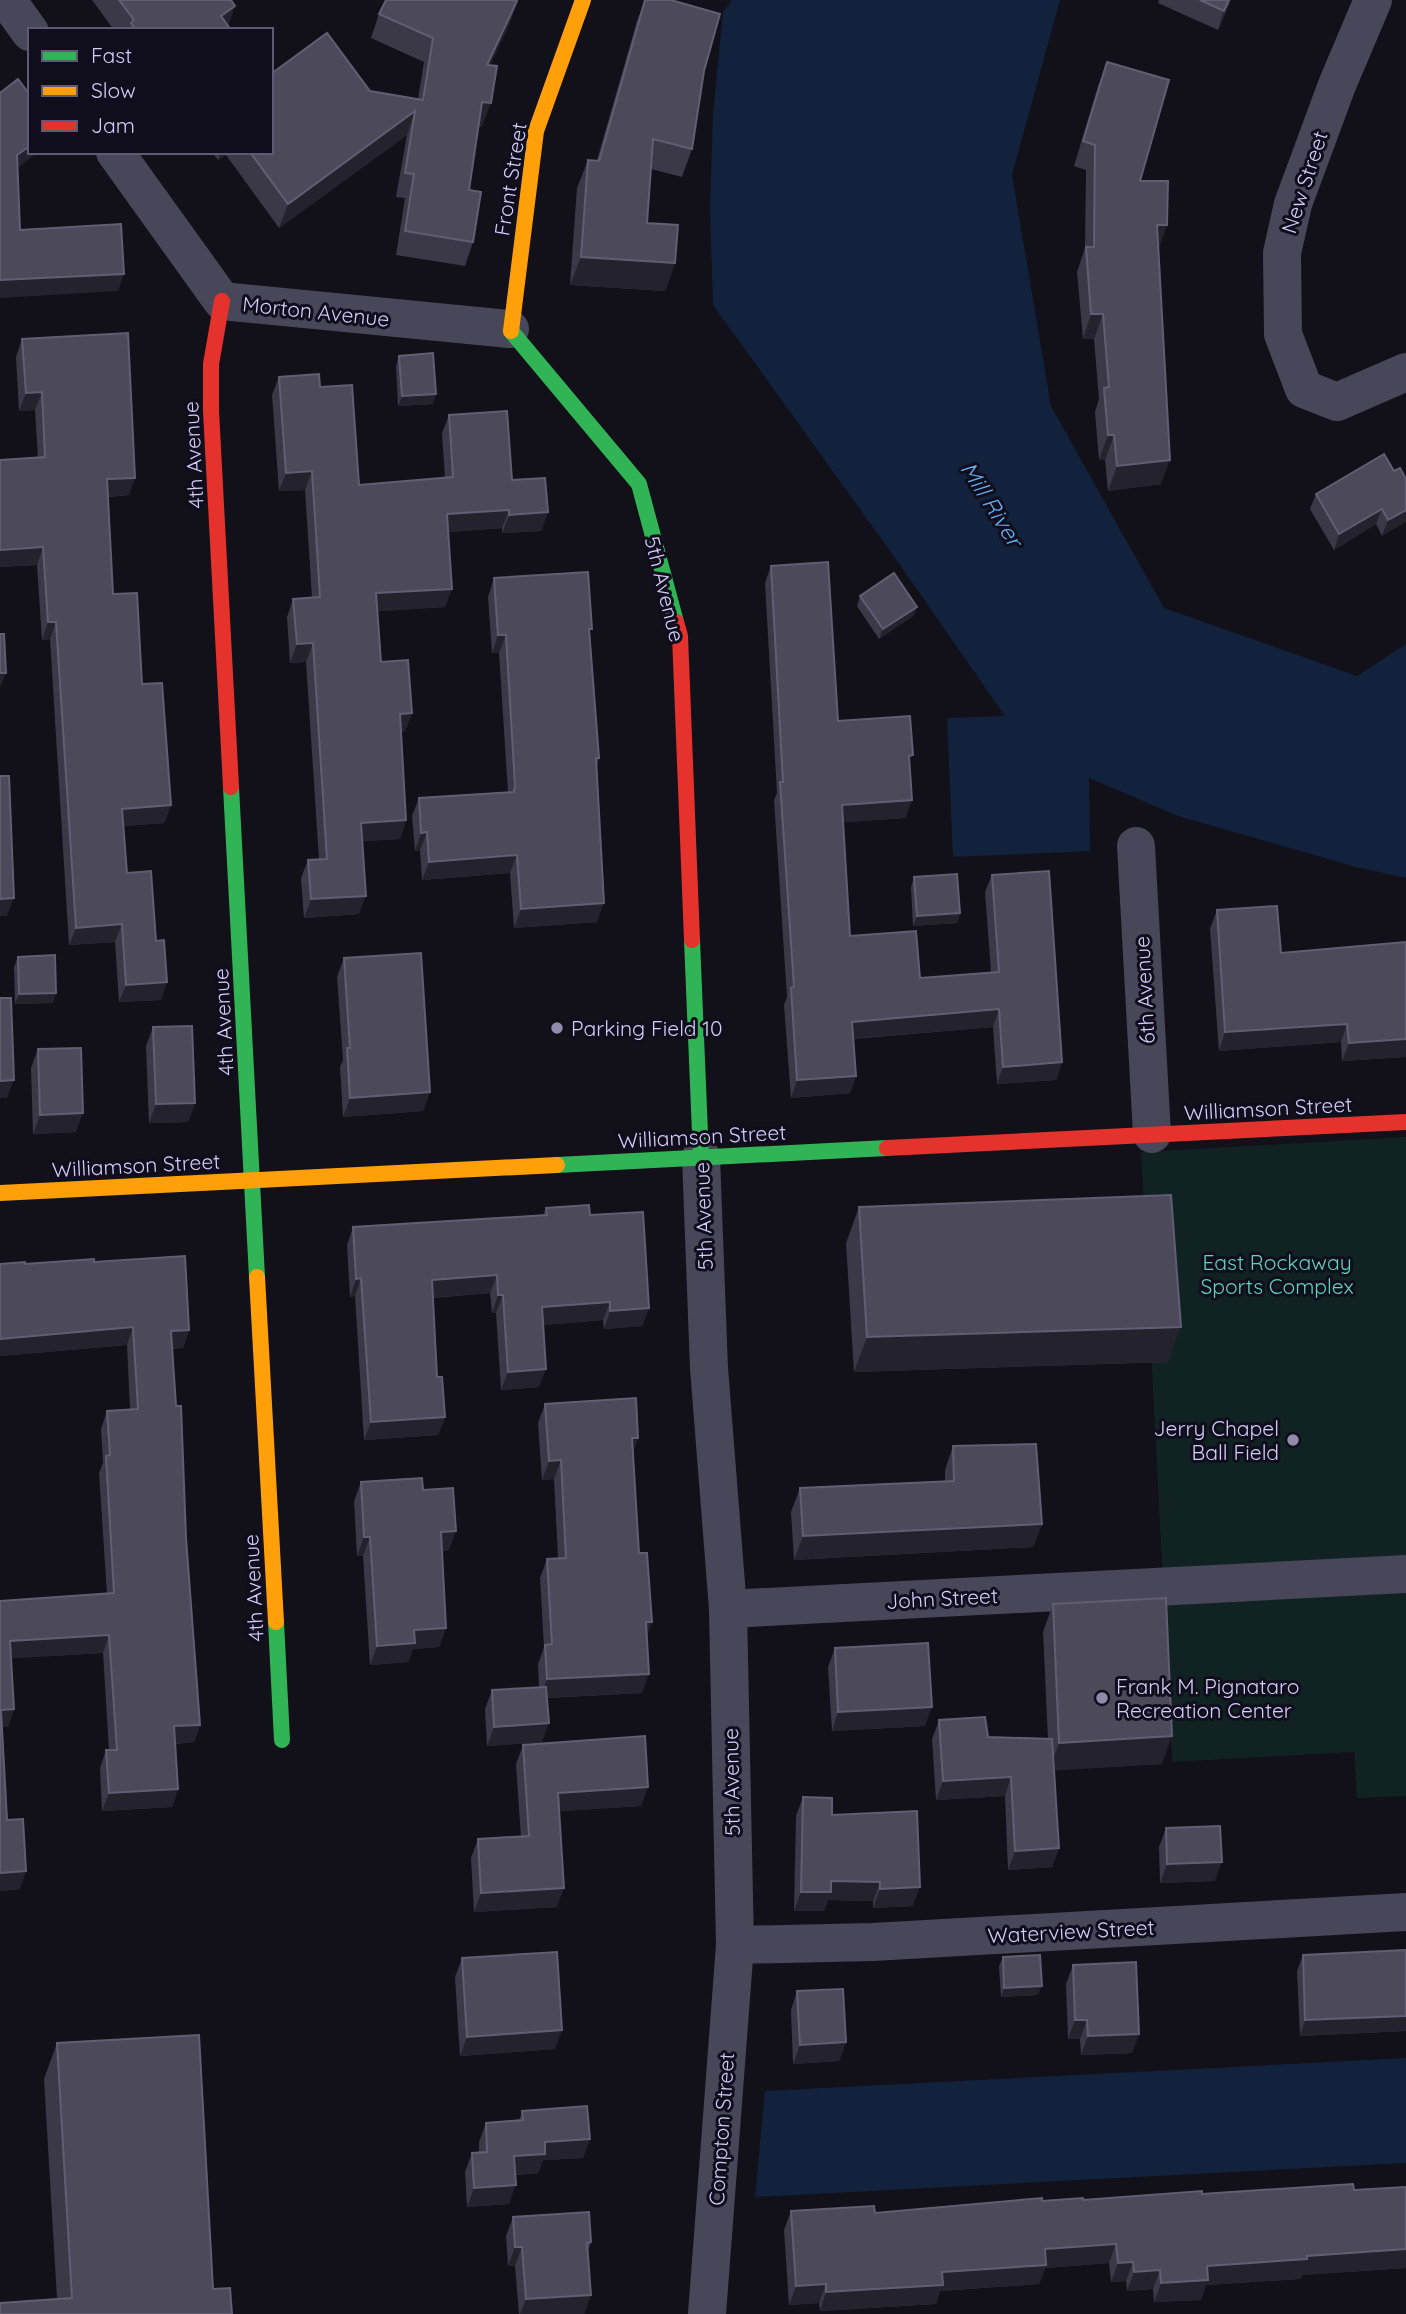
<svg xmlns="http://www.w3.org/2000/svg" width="1406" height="2314" font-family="Quicksand,sans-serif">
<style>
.green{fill:#112223}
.water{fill:#12223c}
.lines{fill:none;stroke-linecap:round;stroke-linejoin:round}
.street{stroke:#484659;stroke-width:38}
.fast{stroke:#30b455;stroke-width:16}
.slow{stroke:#ff9f0a;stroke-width:16}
.jam{stroke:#e5322d;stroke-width:16}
.wall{fill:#3b3948}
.shaded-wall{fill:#24222d}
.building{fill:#4c495b;stroke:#615e74;stroke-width:2}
.poi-dot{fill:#908bab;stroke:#100d1c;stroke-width:2.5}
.labels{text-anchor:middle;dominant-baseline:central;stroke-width:6;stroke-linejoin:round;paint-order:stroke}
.street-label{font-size:21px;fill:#d4cdfa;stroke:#100d1c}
.poi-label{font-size:21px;fill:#d4cdfa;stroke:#100d1c;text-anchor:start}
.park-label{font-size:21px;fill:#61d2b9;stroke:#100d1c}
.water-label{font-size:23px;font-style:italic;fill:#65acf0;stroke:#100d1c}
</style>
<rect width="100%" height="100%" fill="#121018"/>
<!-- green -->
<polygon class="green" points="1406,1137 1406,1796 1357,1798 1354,1752 1172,1762 1141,1152"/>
<!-- water -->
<g class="water">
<polygon points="732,0 1060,0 1012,175 1051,406 1164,608 1357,676 1406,644 1406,878 1356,867 1178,816 1089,778 1090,851 953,857 947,718 1005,716 893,555 713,305 710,210 713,113 723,12"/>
<polygon points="1406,2058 1406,2163 755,2197 765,2091"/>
</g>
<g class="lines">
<!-- street -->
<g class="street">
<polyline points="7,0 30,32"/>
<polyline points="1373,0 1337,85 1293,204 1282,253 1283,334 1304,389 1337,402 1406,372"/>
<polyline points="115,152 222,301 510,329"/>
<polyline points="1136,846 1152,1134"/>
<polyline points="701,1157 709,1368 728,1609 735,1945 707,2314"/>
<polyline points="728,1609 1406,1574"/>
<polyline points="735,1945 873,1942 1406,1912"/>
</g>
<!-- fast -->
<g class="fast">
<polyline points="511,331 639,484 676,622"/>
<polyline points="231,787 257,1277"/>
<polyline points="692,940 701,1157"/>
<polyline points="557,1165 887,1148"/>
<polyline points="276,1622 282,1740"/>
</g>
<!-- slow -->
<g class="slow">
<polyline points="511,331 536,131 583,0"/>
<polyline points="0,1193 557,1165"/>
<polyline points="257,1277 276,1622"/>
</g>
<!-- jam -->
<g class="jam">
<polyline points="222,301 211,364 211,411 231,787"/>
<polyline points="676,622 680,636 692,940"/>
<polyline points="887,1148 1406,1122"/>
</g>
</g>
<!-- wall -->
<g class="wall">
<polygon points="92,0 231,0 228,26 231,30 114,30"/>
<polygon points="645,0 692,149 682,177 651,169 647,223 675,263 665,291 570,285 577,188 588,160 597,160 637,21"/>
<polygon points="1159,0 1231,0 1218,30 1158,3"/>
<polygon points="517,1 509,25 490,65 482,127 478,126 469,190 473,242 465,266 396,255 405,198 396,197 407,135 279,228 226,155 218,160 212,152 271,152 370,91 418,99 424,62 371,38 379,14"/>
<polygon points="1107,62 1140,181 1167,225 1158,249 1161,484 1108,491 1105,460 1099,460 1095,412 1099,399 1094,339 1083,339 1077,272 1085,248 1086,170 1074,166 1098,86"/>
<polygon points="22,339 129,495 108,497 113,594 142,684 171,805 164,823 123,826 127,873 161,1000 119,1002 115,942 69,945 50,639 42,640 37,565 0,567 0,460 38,458 35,410 19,411 16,357"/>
<polygon points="399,356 433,404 398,406 396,366"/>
<polygon points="279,377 320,387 359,485 445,478 442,433 449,415 512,480 548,512 541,531 502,533 502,528 448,532 445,607 377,611 381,662 412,713 405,731 401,732 406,820 400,839 362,841 359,914 304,918 301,878 308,860 319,859 306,662 290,663 287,617 293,599 312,597 305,490 279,491 272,395"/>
<polygon points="1394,471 1406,479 1382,536 1376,524 1334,550 1310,509 1316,494"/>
<polygon points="771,566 838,721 909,765 912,800 905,818 843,822 850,936 920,978 991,972 985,892 992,875 1062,1062 1056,1080 997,1084 993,1027 853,1039 856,1076 850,1093 791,1098 784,1005 787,997 774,800 777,793 765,583"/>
<polygon points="494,578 590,635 599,758 597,765 597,922 514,928 510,873 422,880 420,850 415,851 412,816 419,798 508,792 499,653 492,653 488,597"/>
<polygon points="860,596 917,607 913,616 879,639 857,606"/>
<polygon points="914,877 960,913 957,923 913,926 911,887"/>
<polygon points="1217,910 1281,953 1406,942 1406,1057 1342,1061 1341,1042 1219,1051 1210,929"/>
<polygon points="18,957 53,1003 15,1004 14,967"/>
<polygon points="344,958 430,1092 423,1111 343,1117 340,1067 343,1060 337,977"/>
<polygon points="153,1027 195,1103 188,1122 149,1123 146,1046"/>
<polygon points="38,1049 76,1132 33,1134 31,1068"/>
<polygon points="859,1207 1168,1362 854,1372 846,1243"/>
<polygon points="546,1208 590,1215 649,1308 642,1326 604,1329 603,1320 543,1325 539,1387 501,1390 496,1313 492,1313 490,1293 433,1298 437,1377 445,1417 438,1435 364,1440 355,1296 350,1297 347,1245 353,1227 543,1215"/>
<polygon points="94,1262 189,1330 183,1348 172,1349 200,1725 194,1742 175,1744 178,1789 172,1807 102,1811 100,1768 106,1750 109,1750 103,1653 11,1658 14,1709 8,1727 2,1727 7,1820 20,1889 0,1891 0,1601 107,1594 99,1473 103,1463 101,1429 107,1411 130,1409 127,1345 0,1356 0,1264"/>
<polygon points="545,1404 633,1454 639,1553 647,1635 642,1693 547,1698 542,1742 487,1746 485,1709 492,1690 539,1687 538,1664 544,1647 540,1578 547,1559 558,1558 554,1479 542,1480 538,1423"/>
<polygon points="953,1446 1042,1524 1033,1547 794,1560 791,1512 800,1488 945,1481 945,1470"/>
<polygon points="361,1482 423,1490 449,1550 442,1551 446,1628 439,1647 413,1649 408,1662 370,1665 363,1556 357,1556 354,1501"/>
<polygon points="1053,1604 1162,1764 1054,1770 1059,1848 1052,1867 1008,1870 1005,1796 936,1800 932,1739 939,1720 988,1737 1048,1739 1043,1632"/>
<polygon points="835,1648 925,1726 832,1731 828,1667"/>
<polygon points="523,1745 641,1806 559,1811 557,1907 474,1912 471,1858 478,1839 521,1837 516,1764"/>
<polygon points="803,1797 832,1815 913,1906 873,1908 873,1901 828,1900 824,1911 794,1911 796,1816"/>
<polygon points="1166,1828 1215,1881 1160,1883 1159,1847"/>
<polygon points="1406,1950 1406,2035 1406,2031 1300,2036 1297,1971 1303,1955"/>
<polygon points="1003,1957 1038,1995 1001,1997 999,1966"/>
<polygon points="462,1958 555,2049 460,2056 455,1977"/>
<polygon points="1073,1965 1139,2034 1132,2053 1081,2055 1080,2039 1068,2039 1066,1984"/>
<polygon points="797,1991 846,2042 839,2061 793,2064 791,2010"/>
<polygon points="57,2043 213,2289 57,2299 44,2079"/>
<polygon points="522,2111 590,2139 583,2158 543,2160 538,2173 516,2175 509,2204 467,2207 465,2172 472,2153 479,2153 479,2142 486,2123 519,2121"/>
<polygon points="1406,2187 1406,2268 1302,2275 1300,2279 1206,2285 1201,2300 1154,2302 1153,2289 1127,2291 1126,2281 1111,2282 1109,2263 1045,2268 1039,2284 940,2291 936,2304 820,2311 819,2303 789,2305 784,2230 791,2211 875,2213 1042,2201 1083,2200 1202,2194 1354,2190"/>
<polygon points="513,2217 591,2242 588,2251 591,2295 584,2314 519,2314 515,2266 508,2266 506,2236"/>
</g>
<!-- shaded-wall -->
<g class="shaded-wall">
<polygon points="1229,0 1231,0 1218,30 1224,11"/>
<polygon points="517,1 509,25 479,89 487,65"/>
<polygon points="235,6 227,30 221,16"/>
<polygon points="482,102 491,103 482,127 473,126"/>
<polygon points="415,111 407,135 279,228 288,204"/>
<polygon points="30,146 30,152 38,152 11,173 17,155"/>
<polygon points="221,152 227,152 226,155 218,160"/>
<polygon points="1157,225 1167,225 1158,250"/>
<polygon points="581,257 675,263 665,291 570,285"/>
<polygon points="124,274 118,291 0,298 0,280"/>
<polygon points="1091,314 1103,314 1094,339 1083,339"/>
<polygon points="42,392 35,410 19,411 26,393"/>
<polygon points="436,394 433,404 398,406 402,396"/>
<polygon points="1108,435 1114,435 1105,460 1099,460"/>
<polygon points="1170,460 1161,484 1108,491 1117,466"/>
<polygon points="312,471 305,490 279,491 286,473"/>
<polygon points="135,478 129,495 100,497 107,479"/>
<polygon points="1382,509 1376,524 1334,550 1339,534"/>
<polygon points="509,510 502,528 440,533 447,514"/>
<polygon points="1406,510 1406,522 1382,536 1388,520"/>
<polygon points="548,512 541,531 502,533 509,515"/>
<polygon points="43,547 37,565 0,567 0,550"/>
<polygon points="452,589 445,607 370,612 376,593"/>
<polygon points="917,607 913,616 879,639 883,629"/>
<polygon points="48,622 56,622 50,639 42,640"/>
<polygon points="498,635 506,635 499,653 492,653"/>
<polygon points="313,643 306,662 290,663 297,644"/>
<polygon points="0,673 6,673 0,688"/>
<polygon points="412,713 405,731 393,732 400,714"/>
<polygon points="912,800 905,818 835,823 842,805"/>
<polygon points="171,805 164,823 116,827 122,809"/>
<polygon points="406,820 400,839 354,842 361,823"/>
<polygon points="427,832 420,850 415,851 421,833"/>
<polygon points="517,855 510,873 422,880 429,862"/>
<polygon points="366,896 359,914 304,918 311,899"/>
<polygon points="14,898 7,916 0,916 0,899"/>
<polygon points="604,903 597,922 514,928 521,909"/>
<polygon points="960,913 957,923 913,926 917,916"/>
<polygon points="122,924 115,942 69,945 76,928"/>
<polygon points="167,982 161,1000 119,1002 126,985"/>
<polygon points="56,993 53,1003 15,1004 19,994"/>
<polygon points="999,1009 993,1027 846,1039 852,1022"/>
<polygon points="1347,1024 1341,1042 1219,1051 1225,1032"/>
<polygon points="1406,1039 1406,1057 1342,1061 1349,1043"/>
<polygon points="1062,1062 1056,1080 997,1084 1003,1067"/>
<polygon points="856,1076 850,1093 791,1098 797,1080"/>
<polygon points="14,1080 7,1098 0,1098 0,1081"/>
<polygon points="430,1092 423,1111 343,1117 350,1098"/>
<polygon points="195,1103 188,1122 149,1123 156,1104"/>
<polygon points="83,1113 76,1132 33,1134 40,1115"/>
<polygon points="497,1275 490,1293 425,1298 432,1280"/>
<polygon points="361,1278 355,1296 350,1297 356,1279"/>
<polygon points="498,1295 503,1295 496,1313 492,1313"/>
<polygon points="610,1302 603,1320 536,1326 542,1307"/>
<polygon points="649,1308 642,1326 604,1329 610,1311"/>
<polygon points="133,1327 127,1345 0,1356 0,1339"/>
<polygon points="1181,1327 1168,1362 854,1372 867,1337"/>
<polygon points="189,1330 183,1348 165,1349 171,1331"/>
<polygon points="546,1369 539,1387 501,1390 508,1372"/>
<polygon points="445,1417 438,1435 364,1440 371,1422"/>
<polygon points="632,1438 638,1438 632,1457"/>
<polygon points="561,1460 554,1479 542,1480 549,1461"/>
<polygon points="1042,1524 1033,1547 794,1560 803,1536"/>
<polygon points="456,1531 449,1550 434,1551 441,1532"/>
<polygon points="364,1537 370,1537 363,1556 357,1556"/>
<polygon points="646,1622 652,1622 645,1641"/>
<polygon points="446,1628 439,1647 413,1649 408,1662 370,1665 377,1646 414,1630"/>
<polygon points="109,1635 103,1653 3,1659 10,1641"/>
<polygon points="649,1674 642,1693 540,1698 547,1679"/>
<polygon points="932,1707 925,1726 832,1731 838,1712"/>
<polygon points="14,1709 8,1727 0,1727 1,1710"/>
<polygon points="549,1723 542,1742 487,1746 494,1727"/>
<polygon points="200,1725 194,1742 168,1744 174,1726"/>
<polygon points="1172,1736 1162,1764 1049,1771 1059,1743"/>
<polygon points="1011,1777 1005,1796 936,1800 943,1781"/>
<polygon points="648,1787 641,1806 551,1812 558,1793"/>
<polygon points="178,1789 172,1807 102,1811 109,1793"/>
<polygon points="1059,1848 1052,1867 1008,1870 1015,1851"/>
<polygon points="1222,1862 1215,1881 1160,1883 1167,1864"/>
<polygon points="26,1871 20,1889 0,1891 0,1873"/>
<polygon points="831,1881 880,1882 873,1901 828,1900 824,1911 794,1911 801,1892"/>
<polygon points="920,1887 913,1906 873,1908 880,1889"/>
<polygon points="564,1888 557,1907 474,1912 481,1893"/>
<polygon points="1042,1986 1038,1995 1001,1997 1004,1988"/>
<polygon points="1406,2016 1406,2031 1300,2036 1305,2020"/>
<polygon points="1075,2020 1087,2020 1080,2039 1068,2039"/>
<polygon points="562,2030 555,2049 460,2056 467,2037"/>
<polygon points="1139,2034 1132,2053 1081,2055 1088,2036"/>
<polygon points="846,2042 839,2061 793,2064 800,2045"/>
<polygon points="590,2139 583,2158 543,2160 538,2173 508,2175 514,2156 545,2142"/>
<polygon points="516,2185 509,2204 467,2207 474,2188"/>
<polygon points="1116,2244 1109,2263 1045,2268 1039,2284 940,2291 936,2304 820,2311 826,2292 942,2272 1045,2249"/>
<polygon points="515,2247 522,2247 515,2266 508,2266"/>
<polygon points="1406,2249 1406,2268 1302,2275 1300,2279 1206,2285 1201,2300 1154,2302 1161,2283 1207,2266 1307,2256"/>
<polygon points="1133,2262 1126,2281 1111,2282 1118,2263"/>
<polygon points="1160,2270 1153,2289 1127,2291 1134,2272"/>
<polygon points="826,2284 819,2303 789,2305 796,2286"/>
<polygon points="591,2295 584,2314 520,2314 526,2299"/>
</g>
<!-- building -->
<g class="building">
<polygon points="119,0 231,0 235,6 221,16 231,30 136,30 131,23 134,20"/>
<polygon points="386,0 515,0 517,1 487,65 497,66 491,103 482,102 469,190 481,192 473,242 405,231 414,174 405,173 415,111 288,204 250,152 271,152 271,74 327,33 370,91 423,100 433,38 379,14"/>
<polygon points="645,0 671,0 720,14 704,71 692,149 653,139 647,223 678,225 675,263 581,257 588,160 599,161"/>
<polygon points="1200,0 1229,0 1224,11"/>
<polygon points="1107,62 1169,80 1140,181 1168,181 1167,225 1157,225 1170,460 1117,466 1114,435 1108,435 1104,388 1109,387 1103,314 1091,314 1086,247 1094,247 1095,145 1083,141"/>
<polygon points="18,79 30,95 30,146 17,155 20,230 121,224 124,274 0,280 0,93"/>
<polygon points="128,333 135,478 107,479 113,594 137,593 142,684 162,683 171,805 122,809 127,873 151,871 156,941 164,940 167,982 126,985 122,924 76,928 56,622 48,622 43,547 0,550 0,460 45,457 42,392 26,393 22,339"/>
<polygon points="433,353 436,394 402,396 399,356"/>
<polygon points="319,374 320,387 352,385 359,485 453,477 449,415 507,411 512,480 545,478 548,512 509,515 509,510 447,514 452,589 376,593 381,662 408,660 412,713 400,714 406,820 361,823 366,896 311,899 308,860 327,859 313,643 297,644 293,599 320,597 312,471 286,473 279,377"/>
<polygon points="1384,454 1394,471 1400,468 1406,479 1406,510 1388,520 1382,509 1339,534 1316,494"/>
<polygon points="828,562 838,721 910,716 913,755 909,756 912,800 842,805 850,936 916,931 920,978 999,972 992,875 1049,871 1062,1062 1003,1067 999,1009 852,1022 856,1076 797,1080 791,988 794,987 780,782 783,782 771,566"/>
<polygon points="588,572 592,629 589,629 599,758 596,758 604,903 521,909 517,855 429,862 427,832 421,833 419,798 514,792 515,786 506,635 498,635 494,578"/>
<polygon points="894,573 917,607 883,629 860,596"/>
<polygon points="0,634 4,634 6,673 0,673"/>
<polygon points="0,776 9,776 14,898 0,899"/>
<polygon points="957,874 960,913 917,916 914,877"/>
<polygon points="1277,906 1281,953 1406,942 1406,1039 1349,1043 1347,1024 1225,1032 1217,910"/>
<polygon points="421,953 430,1092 350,1098 347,1048 350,1048 344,958"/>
<polygon points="55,955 56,993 19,994 18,957"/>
<polygon points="0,998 11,998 14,1080 0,1081"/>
<polygon points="192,1026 195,1103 156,1104 153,1027"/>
<polygon points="81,1048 83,1113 40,1115 38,1049"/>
<polygon points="1171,1195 1181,1327 867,1337 859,1207"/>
<polygon points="589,1205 590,1215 643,1212 649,1308 610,1311 610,1302 542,1307 546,1369 508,1372 503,1295 498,1295 497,1275 432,1280 437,1377 442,1377 445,1417 371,1422 361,1278 356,1279 353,1227 547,1215 546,1208"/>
<polygon points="185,1256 189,1330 171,1331 176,1406 181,1406 186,1538 200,1725 174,1726 178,1789 109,1793 106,1750 117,1750 109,1635 10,1641 14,1709 1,1710 7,1820 23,1819 26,1871 0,1873 0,1601 114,1593 106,1456 110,1455 107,1411 138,1409 133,1327 0,1339 0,1264 25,1262 25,1264 94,1259 94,1262"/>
<polygon points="636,1398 638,1438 632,1438 639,1553 647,1553 652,1622 646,1622 649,1674 547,1679 545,1645 552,1644 547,1559 566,1558 561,1460 549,1461 545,1404"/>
<polygon points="1036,1444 1042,1524 803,1536 800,1488 954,1481 953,1446"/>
<polygon points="422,1478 423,1490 453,1488 456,1531 441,1532 446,1628 414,1630 415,1643 377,1646 370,1537 364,1537 361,1482"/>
<polygon points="1166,1598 1172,1736 1059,1743 1053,1604"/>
<polygon points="928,1643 932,1707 838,1712 835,1648"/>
<polygon points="546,1687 549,1723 494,1727 492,1690"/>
<polygon points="985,1717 988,1737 1052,1739 1059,1848 1015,1851 1011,1777 943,1781 939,1720"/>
<polygon points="645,1736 648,1787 558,1793 564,1888 481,1893 478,1839 529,1836 523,1745"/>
<polygon points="803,1797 832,1798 832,1815 917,1811 920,1887 880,1889 880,1882 831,1881 831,1892 801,1892"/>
<polygon points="1220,1826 1222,1862 1167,1864 1166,1828"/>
<polygon points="1406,1950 1406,2016 1305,2020 1303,1955"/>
<polygon points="557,1952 562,2030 467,2037 462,1958"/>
<polygon points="1040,1955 1042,1986 1004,1988 1003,1957"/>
<polygon points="1136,1962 1139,2034 1088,2036 1087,2020 1075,2020 1073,1965"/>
<polygon points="843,1989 846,2042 800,2045 797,1991"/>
<polygon points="199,2035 213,2289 230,2288 232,2314 0,2314 0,2303 72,2298 57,2043"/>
<polygon points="587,2106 590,2139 545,2142 545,2154 514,2156 516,2185 474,2188 472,2153 487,2152 486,2123 523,2120 522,2111"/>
<polygon points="1353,2184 1354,2190 1406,2187 1406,2249 1307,2256 1307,2259 1207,2266 1208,2280 1161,2283 1160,2270 1134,2272 1133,2262 1118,2263 1116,2244 1045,2249 1046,2265 942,2272 943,2285 826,2292 826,2284 796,2286 791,2211 874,2206 875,2213 1042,2198 1042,2201 1083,2198 1083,2200 1202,2191 1202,2194"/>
<polygon points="589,2212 591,2242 587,2243 591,2295 526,2299 522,2247 515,2247 513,2217"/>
</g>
<!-- markers -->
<g class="poi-dot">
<circle cx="557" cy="1028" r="7"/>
<circle cx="1293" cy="1440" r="7"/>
<circle cx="1102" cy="1698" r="7"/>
</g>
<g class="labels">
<!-- street labels -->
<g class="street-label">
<text transform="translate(510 179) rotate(-81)">Front Street</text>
<text transform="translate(1304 182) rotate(-72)">New Street</text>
<text transform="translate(316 311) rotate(6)">Morton Avenue</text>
<text transform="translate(193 455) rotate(-93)">4th Avenue</text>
<text transform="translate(665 589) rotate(76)">5th Avenue</text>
<text transform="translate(1144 990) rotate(-93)">6th Avenue</text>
<text transform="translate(223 1022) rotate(-93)">4th Avenue</text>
<text transform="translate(1268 1108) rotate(-3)">Williamson Street</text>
<text transform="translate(702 1136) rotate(-3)">Williamson Street</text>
<text transform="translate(136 1165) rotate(-3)">Williamson Street</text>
<text transform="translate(703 1216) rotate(-92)">5th Avenue</text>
<text transform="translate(253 1588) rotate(-93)">4th Avenue</text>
<text transform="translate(942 1598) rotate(-3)">John Street</text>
<text transform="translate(731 1782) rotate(-91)">5th Avenue</text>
<text transform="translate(1071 1931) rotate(-3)">Waterview Street</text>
<text transform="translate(721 2129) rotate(-86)">Compton Street</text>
</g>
<!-- poi labels -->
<g class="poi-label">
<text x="571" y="1028">Parking Field 10</text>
<text x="1279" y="1428" text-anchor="end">Jerry Chapel<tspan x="1279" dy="24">Ball Field</tspan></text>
<text x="1116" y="1686">Frank M. Pignataro<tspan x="1116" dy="24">Recreation Center</tspan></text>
</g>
<!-- park labels -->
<g class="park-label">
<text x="1277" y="1262">East Rockaway<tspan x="1277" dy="24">Sports Complex</tspan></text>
</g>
<!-- water labels -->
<g class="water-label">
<text transform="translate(992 504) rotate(58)">Mill River</text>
</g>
</g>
<!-- legend -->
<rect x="28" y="28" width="245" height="126" fill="#100d1c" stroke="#5e5a75" stroke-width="2"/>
<rect x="42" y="51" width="35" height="10" fill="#30b455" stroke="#5e5a75" stroke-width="2"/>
<text x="91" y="63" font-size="21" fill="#d4cdfa">Fast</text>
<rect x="42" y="86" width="35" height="10" fill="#ff9f0a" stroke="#5e5a75" stroke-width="2"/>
<text x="91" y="98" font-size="21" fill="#d4cdfa">Slow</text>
<rect x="42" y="121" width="35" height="10" fill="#e5322d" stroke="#5e5a75" stroke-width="2"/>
<text x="91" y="133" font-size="21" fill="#d4cdfa">Jam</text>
</svg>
